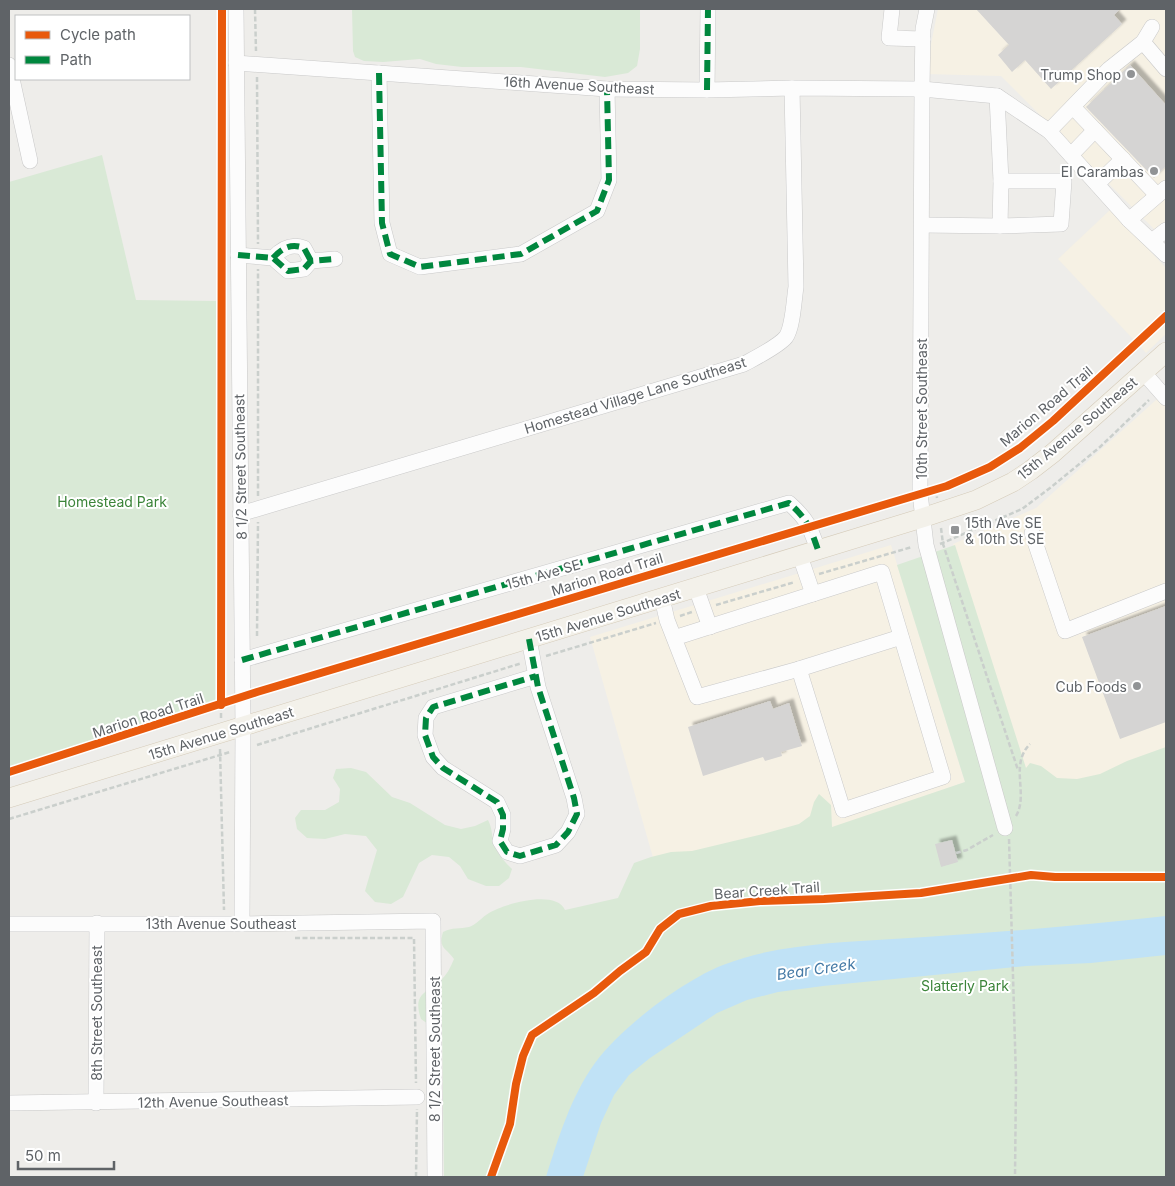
<svg xmlns="http://www.w3.org/2000/svg" width="1175" height="1186" font-family="Inter,sans-serif">
<style>
.commercial{fill:#f6f1e4}
.green{fill:#d9e9d6}
.water{fill:#c0e2f6}
.building{fill:#d5d4d3;filter:url(#shadow)}
.lines{fill:none;stroke-linecap:round;stroke-linejoin:round}
.minor-casing{stroke:#c9c9c9;stroke-width:16}
.major-casing{stroke:#d5cbb9;stroke-width:20}
.path{stroke:#cacfcc;stroke-width:2.5;stroke-dasharray:5 2.5;stroke-linecap:butt}
.minor{stroke:#fcfcfc;stroke-width:15}
.major{stroke:#f3f1ea;stroke-width:19}
.quiet{stroke:#00873e;stroke-width:6;stroke-dasharray:12 6;stroke-linecap:butt}
.cycleway-casing{stroke:#fff;stroke-width:11}
.cycleway{stroke:#e8590c;stroke-width:8}
.poi-dot{fill:#919395;stroke:#fff;stroke-width:2}
.labels{text-anchor:middle;dominant-baseline:central;stroke-width:4;stroke-linejoin:round;paint-order:stroke}
.poi-label{font-size:14px;fill:#5f6367;stroke:#fff;text-anchor:end}
.street-label{font-size:14px;fill:#5f6367;stroke:#fff}
.park-label{font-size:14px;fill:#3b8439;stroke:#fff}
.water-label{font-size:15px;font-style:italic;fill:#457aa6;stroke:#fff}
</style>
<defs>
<filter id="shadow"><feDropShadow dx="4.5" dy="-4.5" stdDeviation="1" flood-color="#0004"/></filter>
</defs>
<rect width="100%" height="100%" fill="#eeedea"/>
<!-- commercial -->
<g class="commercial">
<polygon points="938,9 1166,9 1166,241 1001,76 925,74"/>
<polygon points="1111,209 1166,268 1166,334 1146,353 1058,259"/>
<polygon points="1166,391 1166,765 1039,810 953,544 1036,508"/>
<polygon points="891,545 965,782 662,889 590,637"/>
</g>
<!-- green -->
<g class="green">
<polygon points="352,9 640,9 640,49 637,66 628,73 605,77 521,67 462,67 436,64 420,59 383,62 364,61 355,57 353,51"/>
<polygon points="102,155 136,300 216,301 216,701 9,768 9,182"/>
<path d="M955,545L1026,768L1030,763L1041,766L1057,778L1077,779L1100,774L1127,761L1166,747V1177H444L442,1023L428,1024L421,1019C412,993 427,993 442,979C448,973 451,966 454,959C446,947 438,949 443,932C452,927 460,929 469,927C476,925 482,917 489,913C503,904 556,889 565,910L618,898L634,863L651,857L671,852L692,851L763,834L799,824L810,816L814,802L819,794L831,805L832,827L965,782L897,565Z"/>
<path d="M351,768L366,772L392,797L410,803L445,825L461,829L475,826L488,820C492,828 491,831 493,839C495,852 503,860 512,869L509,878L499,886H486L468,879L460,866L449,857L432,855L419,863L403,897L391,904L375,902L365,891L377,850L366,836L345,834L325,839L307,838L297,829L295,818L301,810H325L339,802L340,789L333,778L336,769Z"/>
</g>
<!-- water -->
<path class="water" d="M1166,916V955L1091,963L1026,966L823,986L778,992L747,1000L717,1013L650,1058L629,1075L614,1095L601,1123L583,1177H546C558,1139 571,1096 595,1063C620,1028 684,980 723,965C746,956 772,950 797,947C839,941 882,940 925,937C1005,932 1086,925 1166,916Z"/>
<!-- building -->
<g class="building">
<polygon points="976,9 1120,9 1114,15 1122,24 1051,89 1025,60 1012,72 998,55 1009,45"/>
<polygon points="1130,65 1166,105 1166,166 1154,178 1086,107"/>
<polygon points="1166,606 1166,722 1120,739 1082,637"/>
<polygon points="770,701 773,709 789,703 802,746 781,752 782,756 765,761 763,757 703,776 688,727"/>
<polygon points="952,840 958,862 941,867 935,844"/>
</g>
<g class="lines">
<defs>
<g id="minor">
<polyline points="236,9 243,727 242,924"/>
<polyline points="892,9 889,38 923,39"/>
<polyline points="927,9 923,29 922,89 920,493 926,545 1005,828"/>
<polyline points="1143,42 1166,69"/>
<polyline points="236,63 607,89 707,90 792,88 922,89 997,96 1049,131 1129,220 1166,255"/>
<polyline points="9,65 30,161"/>
<polyline points="379,73 382,223 390,254 420,267 521,254 597,211 609,180 607,89"/>
<polyline points="707,90 708,9"/>
<polyline points="997,96 1001,181 1000,226"/>
<polyline points="1073,107 1157,195"/>
<polyline points="1049,131 1109,69 1143,42 1152,27"/>
<polyline points="1071,155 1095,130"/>
<polyline points="1097,184 1123,159"/>
<polyline points="1129,220 1166,188"/>
<polyline points="922,225 1000,226 1061,224 1064,181 1001,181"/>
<polyline points="1152,241 1166,230"/>
<polyline points="238,255 273,258 288,271 304,269 311,261 335,259"/>
<path d="M273,258C282,248 291,243 304,248L311,261"/>
<polyline points="1144,373 1166,398"/>
<path d="M240,514L744,364C755,358 779,346 786,337C793,327 794,299 796,287L792,88"/>
<polyline points="1032,533 1065,631 1166,591"/>
<polyline points="800,556 813,594"/>
<polyline points="696,588 710,627"/>
<polyline points="662,598 667,620 697,697 799,669 843,810 943,777 882,572 674,638"/>
<polyline points="529,639 538,687 574,798 577,814 568,832 556,845 520,856 507,852 500,841 503,829 503,815 497,802 443,768 433,757 425,735 426,718 433,707 536,676"/>
<path d="M242,660L789,503C808,520 810,527 818,550"/>
<polyline points="799,669 901,637"/>
<polyline points="9,924 242,924 433,921 435,1177"/>
<polyline points="9,1103 417,1097"/>
<polyline points="96,1103 97,923"/>
</g>
<polyline id="major" points="9,798 922,518 976,500 1013,482 1031,470 1053,453 1166,352"/>
</defs>
<!-- minor casing -->
<use href="#minor" class="minor-casing"/>
<!-- major casing -->
<use href="#major" class="major-casing"/>
<!-- path -->
<g class="path">
<polyline points="255,9 256,51"/>
<polyline points="257,77 258,244"/>
<polyline points="936,489 937,498"/>
<polyline points="258,496 258,269"/>
<polyline points="941,528 943,544 1018,770"/>
<polyline points="940,544 1022,509 1050,488 1100,447 1149,400"/>
<polyline points="819,574 912,547"/>
<polyline points="716,605 795,582"/>
<polyline points="680,616 692,612"/>
<polyline points="257,636 258,522"/>
<polyline points="546,656 656,623"/>
<polyline points="221,718 221,705"/>
<polyline points="257,745 522,663"/>
<polyline points="220,749 224,910"/>
<path d="M1016,816C1029,794 1009,765 1030,744"/>
<polyline points="9,819 230,752"/>
<polyline points="1009,839 1016,1078 1015,1177"/>
<polyline points="956,853 967,850 993,835"/>
<polyline points="295,938 414,938 416,1083"/>
<polyline points="416,1177 417,1109"/>
</g>
<!-- minor -->
<use href="#minor" class="minor"/>
<!-- major -->
<use href="#major" class="major"/>
<!-- quiet -->
<g class="quiet">
<polyline points="379,73 382,223 390,254 420,267 521,254 597,211 609,180 607,89"/>
<polyline points="707,90 708,9"/>
<polyline points="238,255 273,258 288,271 304,269 311,261 335,259"/>
<path d="M273,258C282,248 291,243 304,248L311,261"/>
<polyline points="529,639 538,687 574,798 577,814 568,832 556,845 520,856 507,852 500,841 503,829 503,815 497,802 443,768 433,757 425,735 426,718 433,707 536,676"/>
<path d="M242,660L789,503C808,520 810,527 818,550"/>
</g>
<defs>
<g id="cycleway">
<polyline points="221,705 222,9"/>
<polyline points="9,772 257,692 947,486 990,467 1020,448 1053,421 1166,316"/>
<polyline points="491,1177 510,1124 516,1084 523,1056 532,1035 594,993 620,971 646,952 660,929 679,914 711,906 760,901 824,899 921,893 1031,875 1055,877 1166,877"/>
</g>
</defs>
<!-- cycleway casing -->
<use href="#cycleway" class="cycleway-casing"/>
<!-- cycleway -->
<use href="#cycleway" class="cycleway"/>
</g>
<!-- markers -->
<g class="poi-dot">
<circle cx="1131" cy="74" r="5"/>
<circle cx="1154" cy="171" r="5"/>
<rect x="950" y="525" width="10" height="10" rx="2.5"/>
<circle cx="1137" cy="686" r="5"/>
</g>
<g class="labels">
<!-- poi labels -->
<g class="poi-label">
<text x="1121" y="74">Trump Shop</text>
<text x="1144" y="171">El Carambas</text>
<text x="965" y="522" text-anchor="start">15th Ave SE<tspan x="965" dy="16">&amp; 10th St SE</tspan></text>
<text x="1127" y="686">Cub Foods</text>
</g>
<!-- street labels -->
<g class="street-label">
<text transform="translate(579 85) rotate(3)">16th Avenue Southeast</text>
<text transform="translate(635 395) rotate(-17)">Homestead Village Lane Southeast</text>
<text transform="translate(1046 406) rotate(-40)">Marion Road Trail</text>
<text transform="translate(921 409) rotate(-90)">10th Street Southeast</text>
<text transform="translate(1077 428) rotate(-40)">15th Avenue Southeast</text>
<text transform="translate(240 467) rotate(-91)">8 1/2 Street Southeast</text>
<text transform="translate(543 574) rotate(-16)">15th Ave SE</text>
<text transform="translate(607 574) rotate(-17)">Marion Road Trail</text>
<text transform="translate(608 615) rotate(-17)">15th Avenue Southeast</text>
<text transform="translate(148 715) rotate(-18)">Marion Road Trail</text>
<text transform="translate(221 733) rotate(-17)">15th Avenue Southeast</text>
<text transform="translate(767 890) rotate(-4)">Bear Creek Trail</text>
<text x="221" y="923">13th Avenue Southeast</text>
<text transform="translate(96 1013) rotate(-90)">8th Street Southeast</text>
<text transform="translate(434 1049) rotate(-90)">8 1/2 Street Southeast</text>
<text transform="translate(213 1101) rotate(-1)">12th Avenue Southeast</text>
</g>
<!-- park labels -->
<g class="park-label">
<text x="112" y="501">Homestead Park</text>
<text x="965" y="985">Slatterly Park</text>
</g>
<!-- water labels -->
<g class="water-label">
<text transform="translate(816 969) rotate(-8)">Bear Creek</text>
</g>
</g>
<!-- border -->
<rect width="1175" height="1186" fill="none" stroke="#5f6367" stroke-width="20"/>
<!-- legend -->
<rect x="15" y="15" width="175" height="65" fill="#ffffff" stroke="#bfc1c2"/>
<rect x="25" y="31" width="25" height="8" fill="#e8590c" stroke="#bfc1c2"/>
<text x="60" y="40" font-size="15" fill="#5f6367">Cycle path</text>
<rect x="25" y="56" width="25" height="8" fill="#00873e" stroke="#bfc1c2"/>
<text x="60" y="65" font-size="15" fill="#5f6367">Path</text>
<!-- scale -->
<path d="M18 1161v8h96v-8" fill="none" stroke="#5f6367" stroke-width="2.5"/>
<text x="25" y="1161" font-size="15" fill="#5f6367" stroke="#ffffff" stroke-width="4" paint-order="stroke">50 m</text>
</svg>
